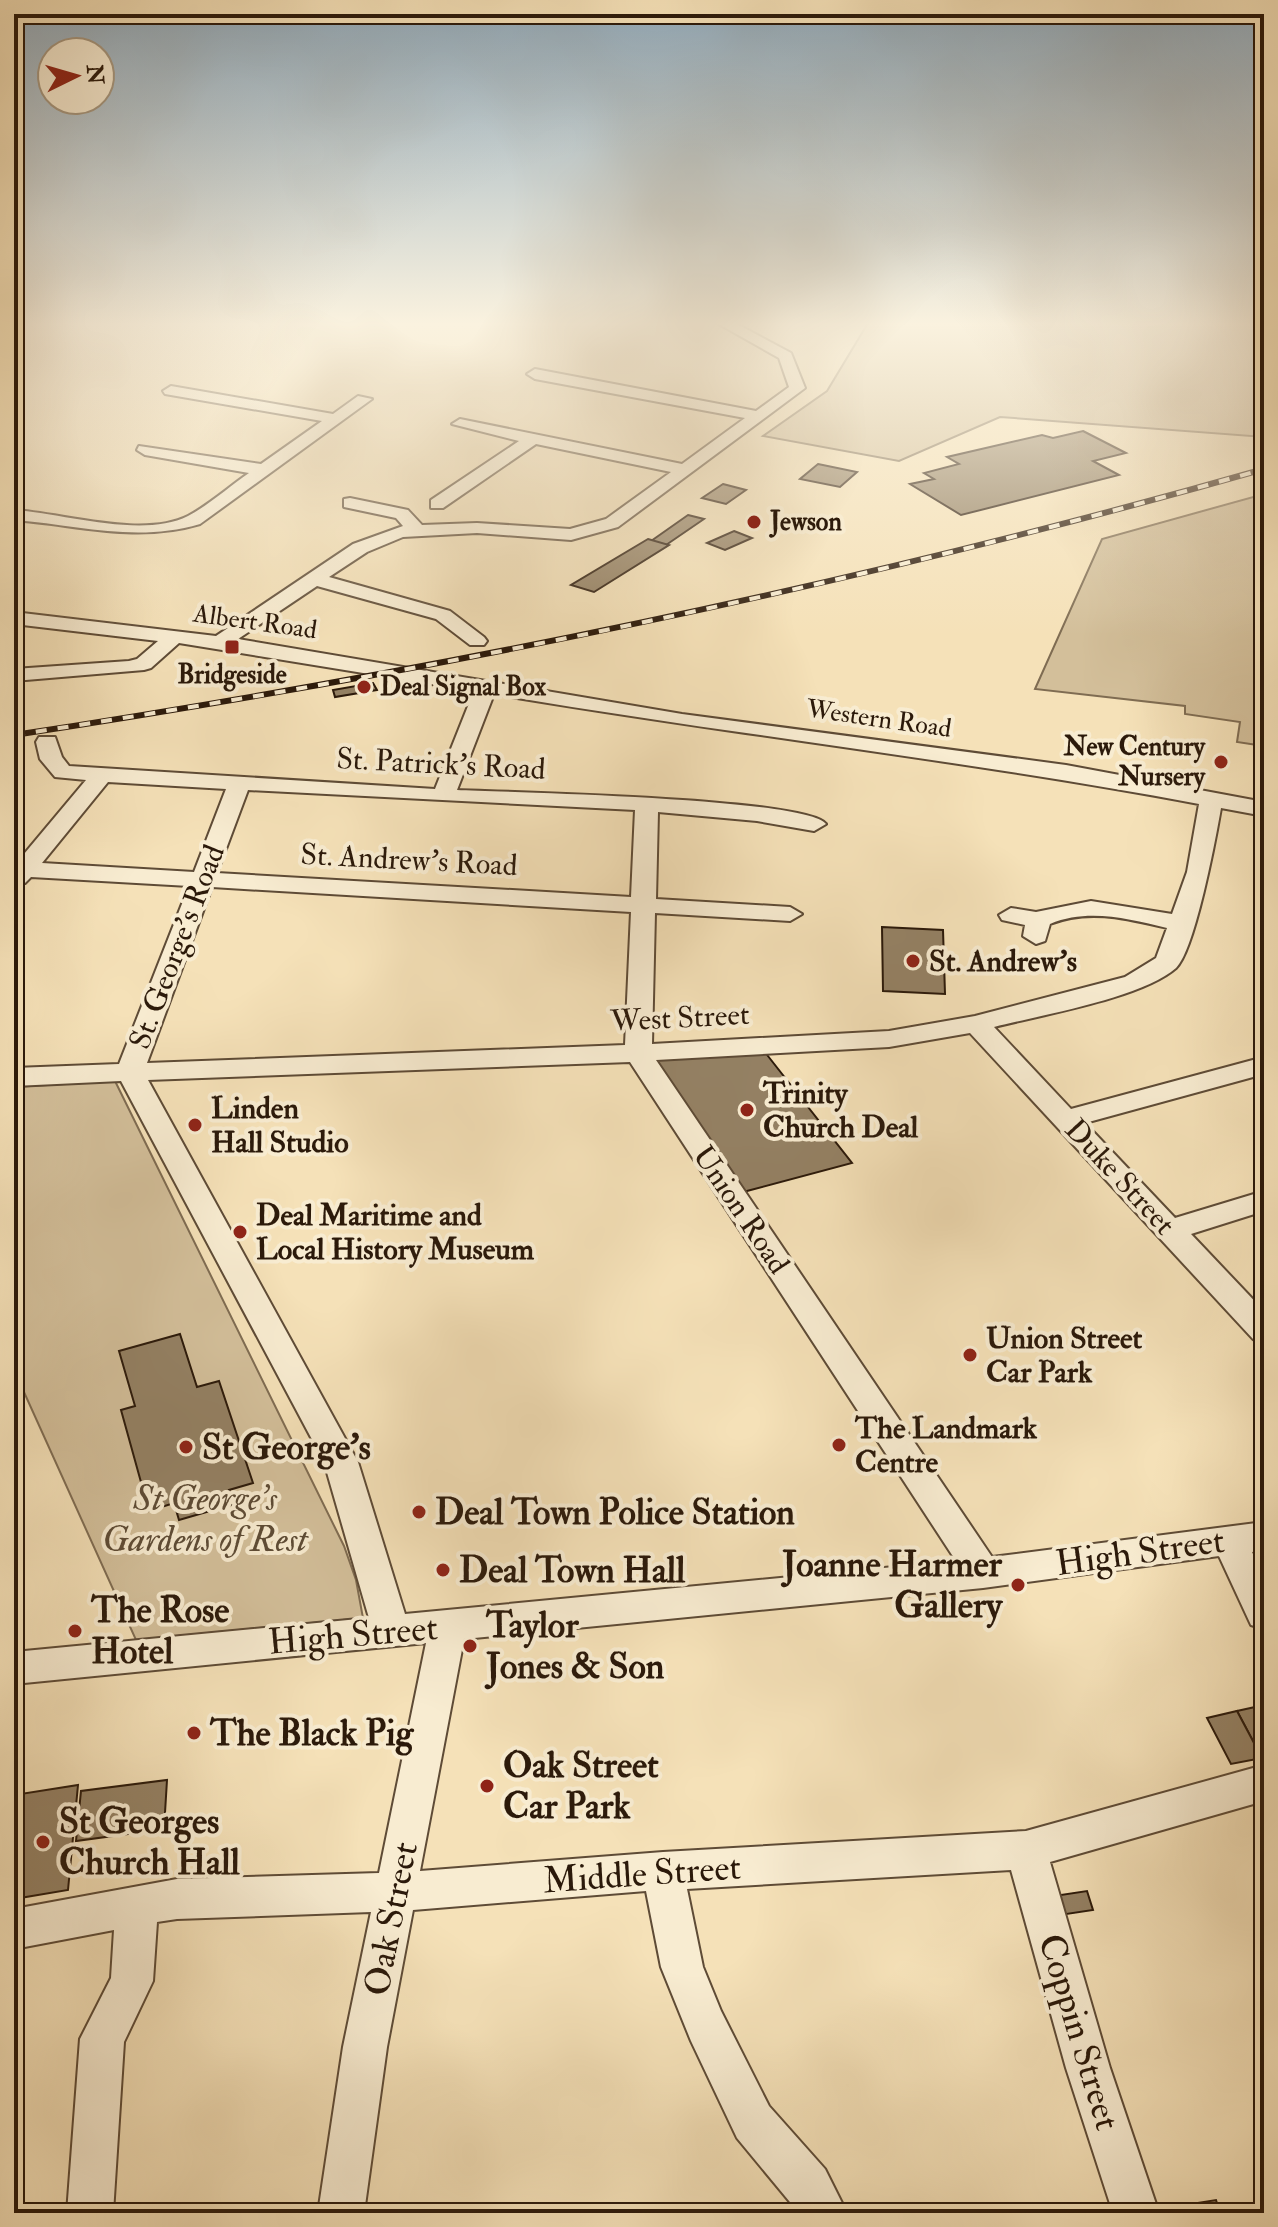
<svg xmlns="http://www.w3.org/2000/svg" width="1278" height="2227" font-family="'IM FELL Double Pica',serif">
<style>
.green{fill:#d3bf9a;stroke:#7f6c52;stroke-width:2}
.building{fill:#948164;stroke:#2b190a;stroke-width:2}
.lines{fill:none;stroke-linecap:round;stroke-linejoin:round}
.minor-casing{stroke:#5e4b36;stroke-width:4}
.minor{fill:#f8ecd1;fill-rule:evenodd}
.rail-casing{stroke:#2b190a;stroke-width:6}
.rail{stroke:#f8ecd1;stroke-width:4;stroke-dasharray:11;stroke-linecap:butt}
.poi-dot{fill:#8f2418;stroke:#f8ecd1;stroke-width:3}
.labels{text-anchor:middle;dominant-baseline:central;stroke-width:8;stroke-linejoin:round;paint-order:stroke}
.far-poi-label{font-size:26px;font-weight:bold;fill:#2b190a;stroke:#f8ecd1;text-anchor:start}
.far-street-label{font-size:26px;fill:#2b190a;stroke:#f8ecd1}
.street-label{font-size:30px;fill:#2b190a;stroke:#f8ecd1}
.poi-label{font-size:30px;font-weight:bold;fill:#2b190a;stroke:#f8ecd1;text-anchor:start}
.near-poi-label{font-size:36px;font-weight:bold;fill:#2b190a;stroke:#f8ecd1;text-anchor:start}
.near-park-label{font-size:36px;font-style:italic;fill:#5d4b35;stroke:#f8ecd1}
.near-street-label{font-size:36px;fill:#2b190a;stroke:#f8ecd1}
</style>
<rect width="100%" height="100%" fill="#f5e1b8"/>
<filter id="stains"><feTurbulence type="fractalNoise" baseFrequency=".0025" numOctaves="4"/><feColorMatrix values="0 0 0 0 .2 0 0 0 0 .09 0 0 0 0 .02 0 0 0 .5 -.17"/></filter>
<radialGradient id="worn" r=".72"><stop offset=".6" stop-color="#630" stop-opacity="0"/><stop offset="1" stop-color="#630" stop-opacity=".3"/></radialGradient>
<!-- green -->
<g class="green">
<polygon points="868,323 1264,323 1264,437 1000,417 899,461 763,436 827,391"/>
<polygon points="1264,494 1264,746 1237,742 1240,722 1185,714 1185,706 1035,689 1102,539"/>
<polygon points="115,1081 344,1546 356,1580 363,1618 136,1640 14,1370 14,1087"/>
</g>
<!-- building -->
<g class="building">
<polygon points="1083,431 1126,453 1093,461 1119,475 961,515 910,484 934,479 924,473 959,464 947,457 1042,435 1053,438"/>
<polygon points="818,464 857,472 840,487 800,479"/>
<polygon points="723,484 746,490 726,504 702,498"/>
<polygon points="688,515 704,519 666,545 651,541"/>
<polygon points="734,531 752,538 725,550 707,543"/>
<polygon points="648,539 669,545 594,592 571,585"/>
<polygon points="373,683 377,690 335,697 333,690"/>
<polygon points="882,927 943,930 945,994 883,991"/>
<polygon points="764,1051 852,1163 743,1192 646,1057"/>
<polygon points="180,1334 197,1387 219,1381 253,1483 229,1490 234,1504 179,1520 174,1503 149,1511 121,1410 135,1406 119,1351"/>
<polygon points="1264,1705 1264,1757 1262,1758 1237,1711"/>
<polygon points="1237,1711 1262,1758 1231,1764 1207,1718"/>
<polygon points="167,1780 164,1829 76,1841 81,1791"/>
<polygon points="78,1785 68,1890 14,1899 14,1795"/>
<polygon points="1087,1891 1093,1910 1060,1915 1054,1896"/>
<polygon points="1216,2200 1220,2213 1160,2213 1159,2209"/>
</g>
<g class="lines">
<defs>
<g id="minor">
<path d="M717,323H735L791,353L805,388L618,527L571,540L477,533L403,537L367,552L329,577L450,611L484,637L487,641L484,645H470L436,619L317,586L238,639L682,714L1066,765L1264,802V816L1221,808C1216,837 1195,950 1176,968C1142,998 1041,1015 994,1027L1071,1109L1264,1057V1074L1085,1123L1175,1218L1264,1191V1211L1191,1234L1264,1311V1343L1253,1339L970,1033L889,1047L656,1060L992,1557L1264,1522V1550L1252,1552L1264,1577V1629L1251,1625L1219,1556L983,1588L464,1639L420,1871L663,1852L1026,1831L1264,1765V1801L1050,1862L1110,2068L1159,2213H1113L1066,2068L1011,1870L687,1889L703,1967L721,2011L769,2106L825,2169L847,2213H799L737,2138L691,2041L661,1967L646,1891L413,1910L387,2047L364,2213H318L343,2047L371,1912L177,1919L157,1922L153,1981L124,2042L113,2213H67L80,2039L111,1978L114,1930L14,1949V1909L177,1879L379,1873L426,1643L14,1684V1652L369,1618L324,1462L121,1081L14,1086V1068L119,1064L189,886L31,877L25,883L14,884V866L86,780L55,777L40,759L36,742L39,737H55L62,757L69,766L435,789L474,691L179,643L151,668L144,670L14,681V669L129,661L137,659L158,641L14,624V612L216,636L353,544L403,526L396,518L344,507V499L350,498L408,510L422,525L477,523L570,529L606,519L671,472L536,444L443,508H431V500L519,441L452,424L460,419L682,464L745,418L535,379L527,374L535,369L756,411L789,387L779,358ZM494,694C728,734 965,760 1199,804L1187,872L1172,914L1091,901L1036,912L1011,908L999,915L1002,920L1025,925L1023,936L1036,944L1045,941L1050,924C1089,908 1128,919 1167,928L1156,958L1125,977L975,1016L889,1031L652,1044L655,913L790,921L802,914L790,907L656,899L658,812L757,821L814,831L826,824C807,798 505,792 457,790ZM108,782L226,789L194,872L42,863ZM248,790L635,810L631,897L217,873ZM212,887L631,912L625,1045L147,1063ZM630,1062L956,1561L405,1614L358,1462L148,1080Z"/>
<path d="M171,386L333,414L358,396L372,399L200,524C136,543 79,525 14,520V510C63,513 142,539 188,516C209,505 230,486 249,473L145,455L137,450L139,446L261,464L322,421L165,394L163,391Z"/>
</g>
</defs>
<!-- minor casing -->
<use href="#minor" class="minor-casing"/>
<!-- minor -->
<use href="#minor" class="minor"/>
<defs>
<path id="rail" d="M14,735C438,671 851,587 1264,469"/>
</defs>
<!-- rail casing -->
<use href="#rail" class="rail-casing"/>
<!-- rail -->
<use href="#rail" class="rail"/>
</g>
<!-- sky -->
<linearGradient id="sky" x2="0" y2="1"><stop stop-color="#91abbd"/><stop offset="0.51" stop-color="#faf2df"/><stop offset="1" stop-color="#faf2df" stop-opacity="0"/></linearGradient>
<rect width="1278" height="635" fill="url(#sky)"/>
<!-- markers -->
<g class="poi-dot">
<circle cx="754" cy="522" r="8"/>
<rect x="224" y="639" width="16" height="16" rx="4"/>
<circle cx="364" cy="687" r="8"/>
<circle cx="1221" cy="762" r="8"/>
<circle cx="913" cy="961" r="8"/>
<circle cx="747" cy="1110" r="8"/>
<circle cx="195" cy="1125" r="8"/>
<circle cx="240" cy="1232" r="8"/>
<circle cx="970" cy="1355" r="8"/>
<circle cx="839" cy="1445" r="8"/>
<circle cx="186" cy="1447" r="8"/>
<circle cx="419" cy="1512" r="8"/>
<circle cx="443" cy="1570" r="8"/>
<circle cx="1018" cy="1585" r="8"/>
<circle cx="75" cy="1631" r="8"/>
<circle cx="470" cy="1646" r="8"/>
<circle cx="194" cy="1733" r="8"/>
<circle cx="487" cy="1786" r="8"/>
<circle cx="43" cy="1842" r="8"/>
</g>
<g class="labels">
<!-- far-poi labels -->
<g class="far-poi-label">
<text x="770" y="522">Jewson</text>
<text x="232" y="675" text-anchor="middle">Bridgeside</text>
<text x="380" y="687">Deal Signal Box</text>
<text x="1205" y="747" text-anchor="end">New Century<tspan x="1205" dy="30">Nursery</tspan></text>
</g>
<!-- far-street labels -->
<g class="far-street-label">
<text transform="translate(255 622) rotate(8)">Albert Road</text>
<text transform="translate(879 719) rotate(8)">Western Road</text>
</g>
<!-- street labels -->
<g class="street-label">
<text transform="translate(441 764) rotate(3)">St. Patrick's Road</text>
<text transform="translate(409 860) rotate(3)">St. Andrew's Road</text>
<text transform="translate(177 947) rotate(-69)">St. George's Road</text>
<text transform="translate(680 1018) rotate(-3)">West Street</text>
<text transform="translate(1120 1177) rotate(47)">Duke Street</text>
<text transform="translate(741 1210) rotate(56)">Union Road</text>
</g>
<!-- poi labels -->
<g class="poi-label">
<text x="929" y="961">St. Andrew's</text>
<text x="763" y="1093">Trinity<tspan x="763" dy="34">Church Deal</tspan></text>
<text x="211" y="1108">Linden<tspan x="211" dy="34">Hall Studio</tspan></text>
<text x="256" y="1215">Deal Maritime and<tspan x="256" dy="34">Local History Museum</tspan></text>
<text x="986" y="1338">Union Street<tspan x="986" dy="34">Car Park</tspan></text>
<text x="855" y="1428">The Landmark<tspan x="855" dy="34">Centre</tspan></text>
</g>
<!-- near-poi labels -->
<g class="near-poi-label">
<text x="202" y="1447">St George's</text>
<text x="435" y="1512">Deal Town Police Station</text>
<text x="1002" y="1564" text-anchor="end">Joanne Harmer<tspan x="1002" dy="41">Gallery</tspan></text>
<text x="459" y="1570">Deal Town Hall</text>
<text x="91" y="1610">The Rose<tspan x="91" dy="41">Hotel</tspan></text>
<text x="486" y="1625">Taylor<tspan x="486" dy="41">Jones &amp; Son</tspan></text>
<text x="210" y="1733">The Black Pig</text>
<text x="503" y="1765">Oak Street<tspan x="503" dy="41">Car Park</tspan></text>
<text x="59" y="1821">St Georges<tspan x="59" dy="41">Church Hall</tspan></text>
</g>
<!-- near-park labels -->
<g class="near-park-label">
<text x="205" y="1498">St George's<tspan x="205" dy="41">Gardens of Rest</tspan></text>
</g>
<!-- near-street labels -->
<g class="near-street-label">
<text transform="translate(1140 1552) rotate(-8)">High Street</text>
<text transform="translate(353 1635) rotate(-5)">High Street</text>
<text transform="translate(642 1874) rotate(-4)">Middle Street</text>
<text transform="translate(391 1919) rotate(-79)">Oak Street</text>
<text transform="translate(1079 2032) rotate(73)">Coppin Street</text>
</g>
</g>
<!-- margin -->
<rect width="1278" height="2227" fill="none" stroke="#f5e1b8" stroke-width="48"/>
<rect x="16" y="16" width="1246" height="2195" fill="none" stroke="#2b190a" stroke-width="4"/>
<rect x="24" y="24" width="1230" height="2179" fill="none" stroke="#2b190a" stroke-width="2"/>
<!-- north arrow -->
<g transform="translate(76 76) rotate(85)"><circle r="38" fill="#f8ecd1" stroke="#a69881" stroke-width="2"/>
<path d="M0-6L14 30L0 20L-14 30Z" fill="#8f2418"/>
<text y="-12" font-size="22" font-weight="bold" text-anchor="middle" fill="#2b190a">N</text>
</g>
<rect width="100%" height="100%" filter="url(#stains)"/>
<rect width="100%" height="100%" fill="url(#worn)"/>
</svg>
